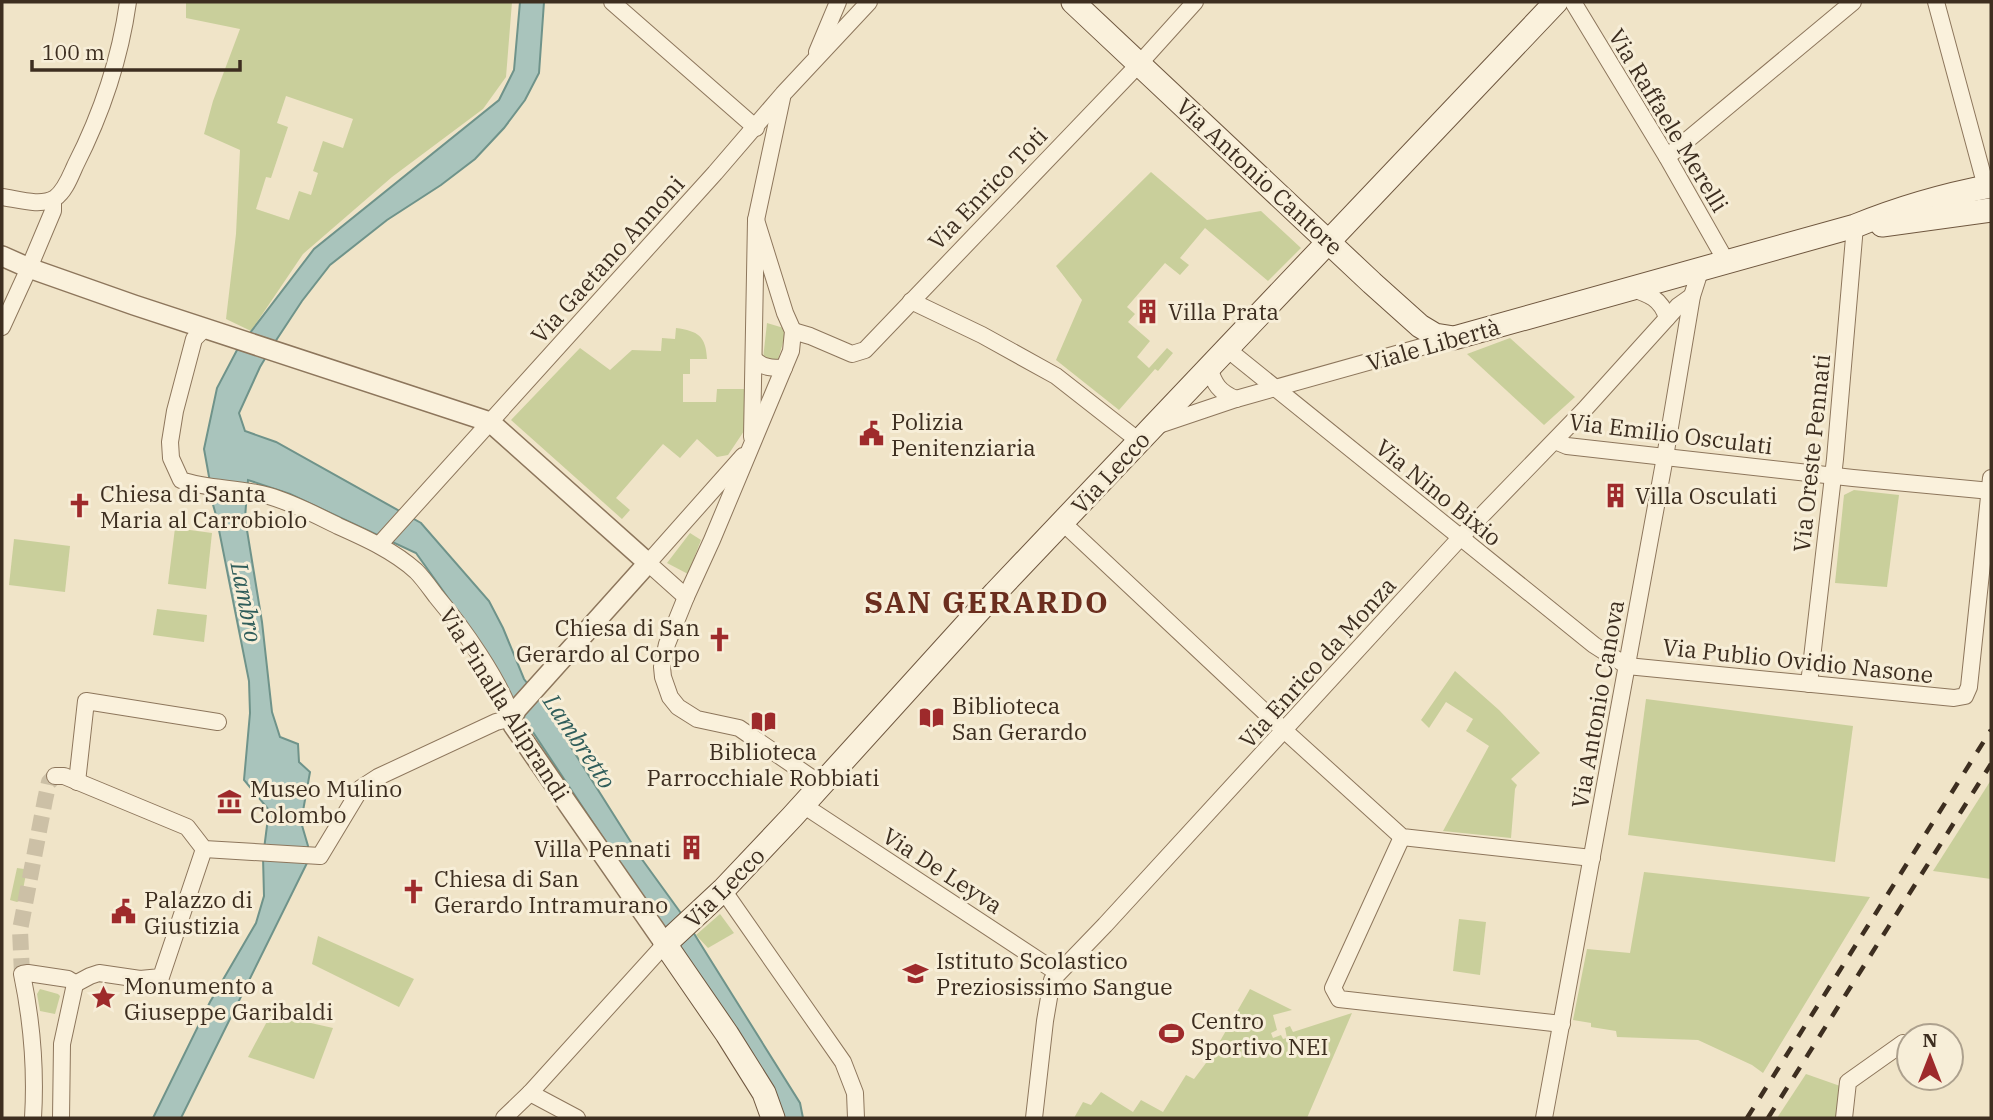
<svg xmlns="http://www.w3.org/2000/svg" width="1993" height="1120" font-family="'IBM Plex Serif',serif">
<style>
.green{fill:#c9cf9b;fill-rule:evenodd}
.water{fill:#a9c4bc;stroke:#6f938a;stroke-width:2}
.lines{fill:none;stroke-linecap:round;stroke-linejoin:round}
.minor-tunnel{stroke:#ccc0a6;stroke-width:16;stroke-dasharray:16 8;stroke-linecap:butt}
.minor-casing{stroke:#8d765c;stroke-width:18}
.tertiary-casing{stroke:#8d765c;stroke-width:22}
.secondary-casing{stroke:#6f573f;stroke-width:25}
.minor{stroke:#faf1dc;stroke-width:16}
.tertiary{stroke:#faf1dc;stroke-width:19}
.secondary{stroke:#faf1dc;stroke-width:23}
.rail{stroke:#3d2e20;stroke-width:4.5;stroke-dasharray:12 12;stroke-linecap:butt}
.labels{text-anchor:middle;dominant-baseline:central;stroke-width:6;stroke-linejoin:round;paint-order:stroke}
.street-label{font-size:23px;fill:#3d2e20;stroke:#f7eed8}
.poi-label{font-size:23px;fill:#3d2e20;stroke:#f7eed8;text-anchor:start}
.water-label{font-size:24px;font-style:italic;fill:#2f5d5a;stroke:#f7eed8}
.district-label{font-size:30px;font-weight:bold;letter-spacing:2px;fill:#6b2e1e;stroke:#f7eed8}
</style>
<rect width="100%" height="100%" fill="#f0e4c8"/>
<!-- green -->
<g class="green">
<path d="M186,2H512L506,77L483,109L392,177L303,254L251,331L226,319L236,234L240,150L204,134L213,101L240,29L186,18ZM286,96L353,119L343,148L323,141L313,171L318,173L311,195L299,191L289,220L256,209L266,177L271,178L288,127L277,123Z"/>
<polygon points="1151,172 1207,220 1261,211 1301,248 1268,281 1205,228 1180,258 1189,265 1180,275 1165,263 1127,307 1135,314 1128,322 1150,341 1137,357 1149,368 1167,348 1173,353 1158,371 1155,369 1119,410 1056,360 1082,300 1056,266"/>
<polygon points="767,323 787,329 777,363 763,359"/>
<path d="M676,328C698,331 706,336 707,359H690V374H683V402H716L717,389H744L748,425L728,455L717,457L697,439L680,458L663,444L616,498L630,510L622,519L511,420L580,348L610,370L632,350L661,351L662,338L675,339Z"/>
<polygon points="1510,338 1575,397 1544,425 1467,354"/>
<polygon points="1854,490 1899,495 1887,587 1835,583 1844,495"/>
<polygon points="175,528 212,533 206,589 168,584"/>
<polygon points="690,533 701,540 688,574 667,563"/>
<polygon points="14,539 70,546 65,592 9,585"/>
<polygon points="157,609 207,615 204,642 153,635"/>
<polygon points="1455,671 1499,710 1540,753 1511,779 1517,785 1515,789 1511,838 1443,831 1489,746 1466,731 1473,719 1446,702 1429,728 1421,720"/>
<polygon points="1646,699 1853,726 1835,862 1628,835"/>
<polygon points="1991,780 1991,879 1933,871"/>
<polygon points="17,868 24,869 26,874 21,900 17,902 10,900"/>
<polygon points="1644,872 1870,897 1763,1073 1752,1065 1698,1040 1617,1037 1616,1031 1591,1027 1591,1023 1573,1020 1587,949 1630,953"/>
<polygon points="720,914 734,933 708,948 696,935"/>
<polygon points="1459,919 1486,922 1480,975 1453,971"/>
<polygon points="318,936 414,979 399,1007 312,964"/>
<polygon points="40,989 58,994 60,996 55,1014 40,1011 37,994"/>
<polygon points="1250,989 1292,1010 1273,1015 1277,1030 1271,1033 1273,1038 1281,1035 1283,1039 1287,1038 1285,1028 1290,1026 1293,1032 1352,1013 1307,1118 1074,1118 1083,1102 1091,1105 1101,1092 1133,1112 1141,1100 1163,1112 1186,1075 1194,1079 1212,1055"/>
<polygon points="271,1014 333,1028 314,1079 248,1057"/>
<polygon points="1806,1074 1843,1087 1838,1118 1777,1118"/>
</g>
<!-- water -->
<polygon class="water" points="520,2 544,2 539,73 525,100 504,128 475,159 441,185 387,220 330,265 302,301 275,342 260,367 239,413 245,431 276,442 421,523 489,601 503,628 524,679 545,706 641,858 683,916 800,1103 803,1118 781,1118 625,871 509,696 456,609 416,553 290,494 248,480 245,518 262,622 272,712 280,737 298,744 299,762 310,772 301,822 308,846 308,861 181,1118 153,1118 210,1002 256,923 264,896 263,857 269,810 244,780 250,713 249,681 216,515 209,491 210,482 204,449 217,388 237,350 314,249 499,100 514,70"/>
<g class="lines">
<!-- minor-tunnel -->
<polyline class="minor-tunnel" points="22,974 20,930 45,800 49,782 55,776"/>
<defs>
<g id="minor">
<polyline points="612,2 756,128"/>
<polyline points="1573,2 1667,157 1726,261"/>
<polyline points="1936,2 1986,187 1991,185"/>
<polyline points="817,52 838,2"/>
<polyline points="1667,157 1853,2"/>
<path d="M2,197C17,199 41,207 55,198C65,191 70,177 75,166C101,115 120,59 128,2"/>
<polyline points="756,220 785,313 793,331 791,351 712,540 686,597 667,644 662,667 663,677 670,697 678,707 697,719 739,728 822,785"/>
<path d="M1630,288C1648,294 1661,298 1667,318"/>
<polyline points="911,301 982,335 1056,376 1139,441"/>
<polyline points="2,327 29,268 53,211 53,200"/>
<polyline points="793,331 810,336 852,354 865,350 1140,63 1195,2"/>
<polyline points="1227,349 1594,645 1627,666 1954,698 1965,696 1969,687 1991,478"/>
<path d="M754,359C763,368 772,368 784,368"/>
<path d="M1209,367C1214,384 1219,392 1236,399"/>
<polyline points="1159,425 1236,399 1450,339"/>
<polyline points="752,437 756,220 782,98"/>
<polyline points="1555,441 1567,446 1853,478 1991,491"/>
<polyline points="1062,522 1285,731 1402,837 1592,858"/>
<polyline points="379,545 715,173 783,94 869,2"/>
<polyline points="686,597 648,563 743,456"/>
<polyline points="1809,684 1835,459 1855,226"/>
<path d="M55,776H64L187,827L204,849L320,856L361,788L378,777L496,722L512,718C500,680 462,627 436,596C430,588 423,578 416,571C394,551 365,538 338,526C316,515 293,503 269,496C240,487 209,490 181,480L171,458L170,442L175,411L194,339L205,328"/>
<polyline points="77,782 86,701 218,722"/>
<polyline points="803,805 1058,973"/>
<polyline points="1402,837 1333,988 1339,999 1562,1024"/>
<polyline points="723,890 843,1062 855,1093 856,1118"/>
<polyline points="75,984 90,976 99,973 140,979 161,977 204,849"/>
<polyline points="530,1093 577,1118"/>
<path d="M33,1118C36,1069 32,1022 22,974L28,973L68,979L73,982L75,984L62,1044L61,1118"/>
<polyline points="504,1118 530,1093 665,944"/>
<polyline points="1034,1118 1045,1021 1052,980 1105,925 1460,538 1584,410 1678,306 1692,296"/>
<polyline points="1544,1118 1665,457 1692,296 1701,268"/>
<polyline points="1844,1118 1848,1082 1903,1043"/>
</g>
<polyline id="tertiary" points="2,256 29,268 134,305 490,422 648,563 517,709 512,718 513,725 665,944"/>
<g id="secondary">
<path d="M1073,2L1372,283L1420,326L1435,335L1454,338L1855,226C1899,208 1944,195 1991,186"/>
<polyline points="1882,225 1991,210"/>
<polyline points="773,1118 764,1093 727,1034 665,944 723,890 792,817 995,593 1556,2"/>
</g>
</defs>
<!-- minor casing -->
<use href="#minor" class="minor-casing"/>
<!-- tertiary casing -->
<use href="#tertiary" class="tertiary-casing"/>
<!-- secondary casing -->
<use href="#secondary" class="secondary-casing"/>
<!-- minor -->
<use href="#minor" class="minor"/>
<!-- tertiary -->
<use href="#tertiary" class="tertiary"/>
<!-- secondary -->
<use href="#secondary" class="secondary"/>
<!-- rail -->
<g class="rail">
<polyline points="1747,1118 1991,730"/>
<polyline points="1768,1118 1991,764"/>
</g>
</g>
<!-- icons -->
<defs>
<symbol id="building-bare" viewBox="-9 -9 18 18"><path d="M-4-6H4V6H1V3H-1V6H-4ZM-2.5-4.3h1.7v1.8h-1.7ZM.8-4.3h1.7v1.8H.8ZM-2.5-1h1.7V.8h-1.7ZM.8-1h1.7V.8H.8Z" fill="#9e2a2b" stroke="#f7eed8" stroke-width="2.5" paint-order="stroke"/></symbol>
<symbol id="civic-bare" viewBox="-9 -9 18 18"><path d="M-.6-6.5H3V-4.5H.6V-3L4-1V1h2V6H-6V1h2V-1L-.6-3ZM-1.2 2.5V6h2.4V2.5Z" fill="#9e2a2b" stroke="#f7eed8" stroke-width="2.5" paint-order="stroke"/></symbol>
<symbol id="church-bare" viewBox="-9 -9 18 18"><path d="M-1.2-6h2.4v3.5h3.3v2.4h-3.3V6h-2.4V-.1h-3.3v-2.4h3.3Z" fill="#9e2a2b" stroke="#f7eed8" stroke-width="2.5" paint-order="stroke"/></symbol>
<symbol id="library-bare" viewBox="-9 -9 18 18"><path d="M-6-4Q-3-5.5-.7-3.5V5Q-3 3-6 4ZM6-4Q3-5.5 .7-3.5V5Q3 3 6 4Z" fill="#9e2a2b" stroke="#f7eed8" stroke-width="2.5" paint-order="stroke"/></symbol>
<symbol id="museum-bare" viewBox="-9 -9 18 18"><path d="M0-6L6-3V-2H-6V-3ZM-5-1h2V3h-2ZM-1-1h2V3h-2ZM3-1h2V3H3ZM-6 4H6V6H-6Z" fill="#9e2a2b" stroke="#f7eed8" stroke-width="2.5" paint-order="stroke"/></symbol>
<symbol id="school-bare" viewBox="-9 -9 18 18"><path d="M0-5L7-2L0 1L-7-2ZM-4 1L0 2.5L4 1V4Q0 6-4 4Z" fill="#9e2a2b" stroke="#f7eed8" stroke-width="2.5" paint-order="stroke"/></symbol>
<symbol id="sight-bare" viewBox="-9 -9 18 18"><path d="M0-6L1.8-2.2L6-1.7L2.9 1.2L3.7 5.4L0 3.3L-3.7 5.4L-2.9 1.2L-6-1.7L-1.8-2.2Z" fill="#9e2a2b" stroke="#f7eed8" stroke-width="2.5" paint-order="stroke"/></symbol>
<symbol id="stadium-bare" viewBox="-9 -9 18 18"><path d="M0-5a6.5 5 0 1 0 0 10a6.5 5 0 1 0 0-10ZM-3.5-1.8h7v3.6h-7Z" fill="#9e2a2b" stroke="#f7eed8" stroke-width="2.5" paint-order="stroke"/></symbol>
</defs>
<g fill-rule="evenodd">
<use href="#building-bare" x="1130" y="294" width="35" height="35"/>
<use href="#civic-bare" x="854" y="416" width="35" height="35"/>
<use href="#building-bare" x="1598" y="478" width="35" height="35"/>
<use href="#church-bare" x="62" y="488" width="35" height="35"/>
<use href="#church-bare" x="702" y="622" width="35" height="35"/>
<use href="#library-bare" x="914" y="700" width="35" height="35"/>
<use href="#library-bare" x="746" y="704" width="35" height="35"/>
<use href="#museum-bare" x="212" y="784" width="35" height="35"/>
<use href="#building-bare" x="674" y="830" width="35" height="35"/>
<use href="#church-bare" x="396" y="874" width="35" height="35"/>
<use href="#civic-bare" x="106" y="894" width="35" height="35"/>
<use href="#school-bare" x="898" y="956" width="35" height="35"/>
<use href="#sight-bare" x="86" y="980" width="35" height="35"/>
<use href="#stadium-bare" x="1154" y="1016" width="35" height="35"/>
</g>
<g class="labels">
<!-- street labels -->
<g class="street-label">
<text transform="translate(1669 120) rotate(59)">Via Raffaele Merelli</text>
<text transform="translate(1260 176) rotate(43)">Via Antonio Cantore</text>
<text transform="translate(987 188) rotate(-46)">Via Enrico Toti</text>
<text transform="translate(607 259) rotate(-48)">Via Gaetano Annoni</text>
<text transform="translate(1433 344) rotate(-16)">Viale Libertà</text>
<text transform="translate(1671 433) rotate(7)">Via Emilio Osculati</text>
<text transform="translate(1811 453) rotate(-84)">Via Oreste Pennati</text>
<text transform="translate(1110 472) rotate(-47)">Via Lecco</text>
<text transform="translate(1439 492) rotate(39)">Via Nino Bixio</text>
<text transform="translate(1798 660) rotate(6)">Via Publio Ovidio Nasone</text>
<text transform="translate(1317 662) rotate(-48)">Via Enrico da Monza</text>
<text transform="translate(505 704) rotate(58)">Via Pinalla Aliprandi</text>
<text transform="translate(1597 704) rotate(-80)">Via Antonio Canova</text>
<text transform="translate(943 870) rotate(33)">Via De Leyva</text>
<text transform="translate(724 887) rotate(-45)">Via Lecco</text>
</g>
<!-- poi labels -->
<g class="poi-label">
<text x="1168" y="311">Villa Prata</text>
<text x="891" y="421">Polizia<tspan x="891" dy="26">Penitenziaria</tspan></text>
<text x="100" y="493">Chiesa di Santa<tspan x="100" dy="26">Maria al Carrobiolo</tspan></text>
<text x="1635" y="495">Villa Osculati</text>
<text x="700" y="627" text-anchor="end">Chiesa di San<tspan x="700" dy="26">Gerardo al Corpo</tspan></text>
<text x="952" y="705">Biblioteca<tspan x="952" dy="26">San Gerardo</tspan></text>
<text x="763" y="751" text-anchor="middle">Biblioteca<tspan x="763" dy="26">Parrocchiale Robbiati</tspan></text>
<text x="250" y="788">Museo Mulino<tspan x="250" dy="26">Colombo</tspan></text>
<text x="671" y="848" text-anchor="end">Villa Pennati</text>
<text x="434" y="878">Chiesa di San<tspan x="434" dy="26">Gerardo Intramurano</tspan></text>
<text x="144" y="899">Palazzo di<tspan x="144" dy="26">Giustizia</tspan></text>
<text x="936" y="960">Istituto Scolastico<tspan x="936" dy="26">Preziosissimo Sangue</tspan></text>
<text x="124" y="985">Monumento a<tspan x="124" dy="26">Giuseppe Garibaldi</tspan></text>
<text x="1191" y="1020">Centro<tspan x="1191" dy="26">Sportivo NEI</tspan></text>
</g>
<!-- water labels -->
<g class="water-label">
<text transform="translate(247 602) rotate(79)">Lambro</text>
<text transform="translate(580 741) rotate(56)">Lambretto</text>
</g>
<!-- district labels -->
<g class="district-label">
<text x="987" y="601">SAN GERARDO</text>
</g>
</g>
<!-- border -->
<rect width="1993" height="1120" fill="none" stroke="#3d2e20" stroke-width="7"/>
<!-- north arrow -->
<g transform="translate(1930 1057)"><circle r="33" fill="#f7eed8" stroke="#ada18e" stroke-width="2"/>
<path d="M0-5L12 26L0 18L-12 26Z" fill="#9e2a2b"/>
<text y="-10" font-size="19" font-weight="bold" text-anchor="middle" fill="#3d2e20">N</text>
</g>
<!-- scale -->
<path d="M32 60v10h208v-10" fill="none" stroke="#3d2e20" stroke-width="3.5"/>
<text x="42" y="60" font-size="21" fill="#3d2e20" stroke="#f7eed8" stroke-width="5" paint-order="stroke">100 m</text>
</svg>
